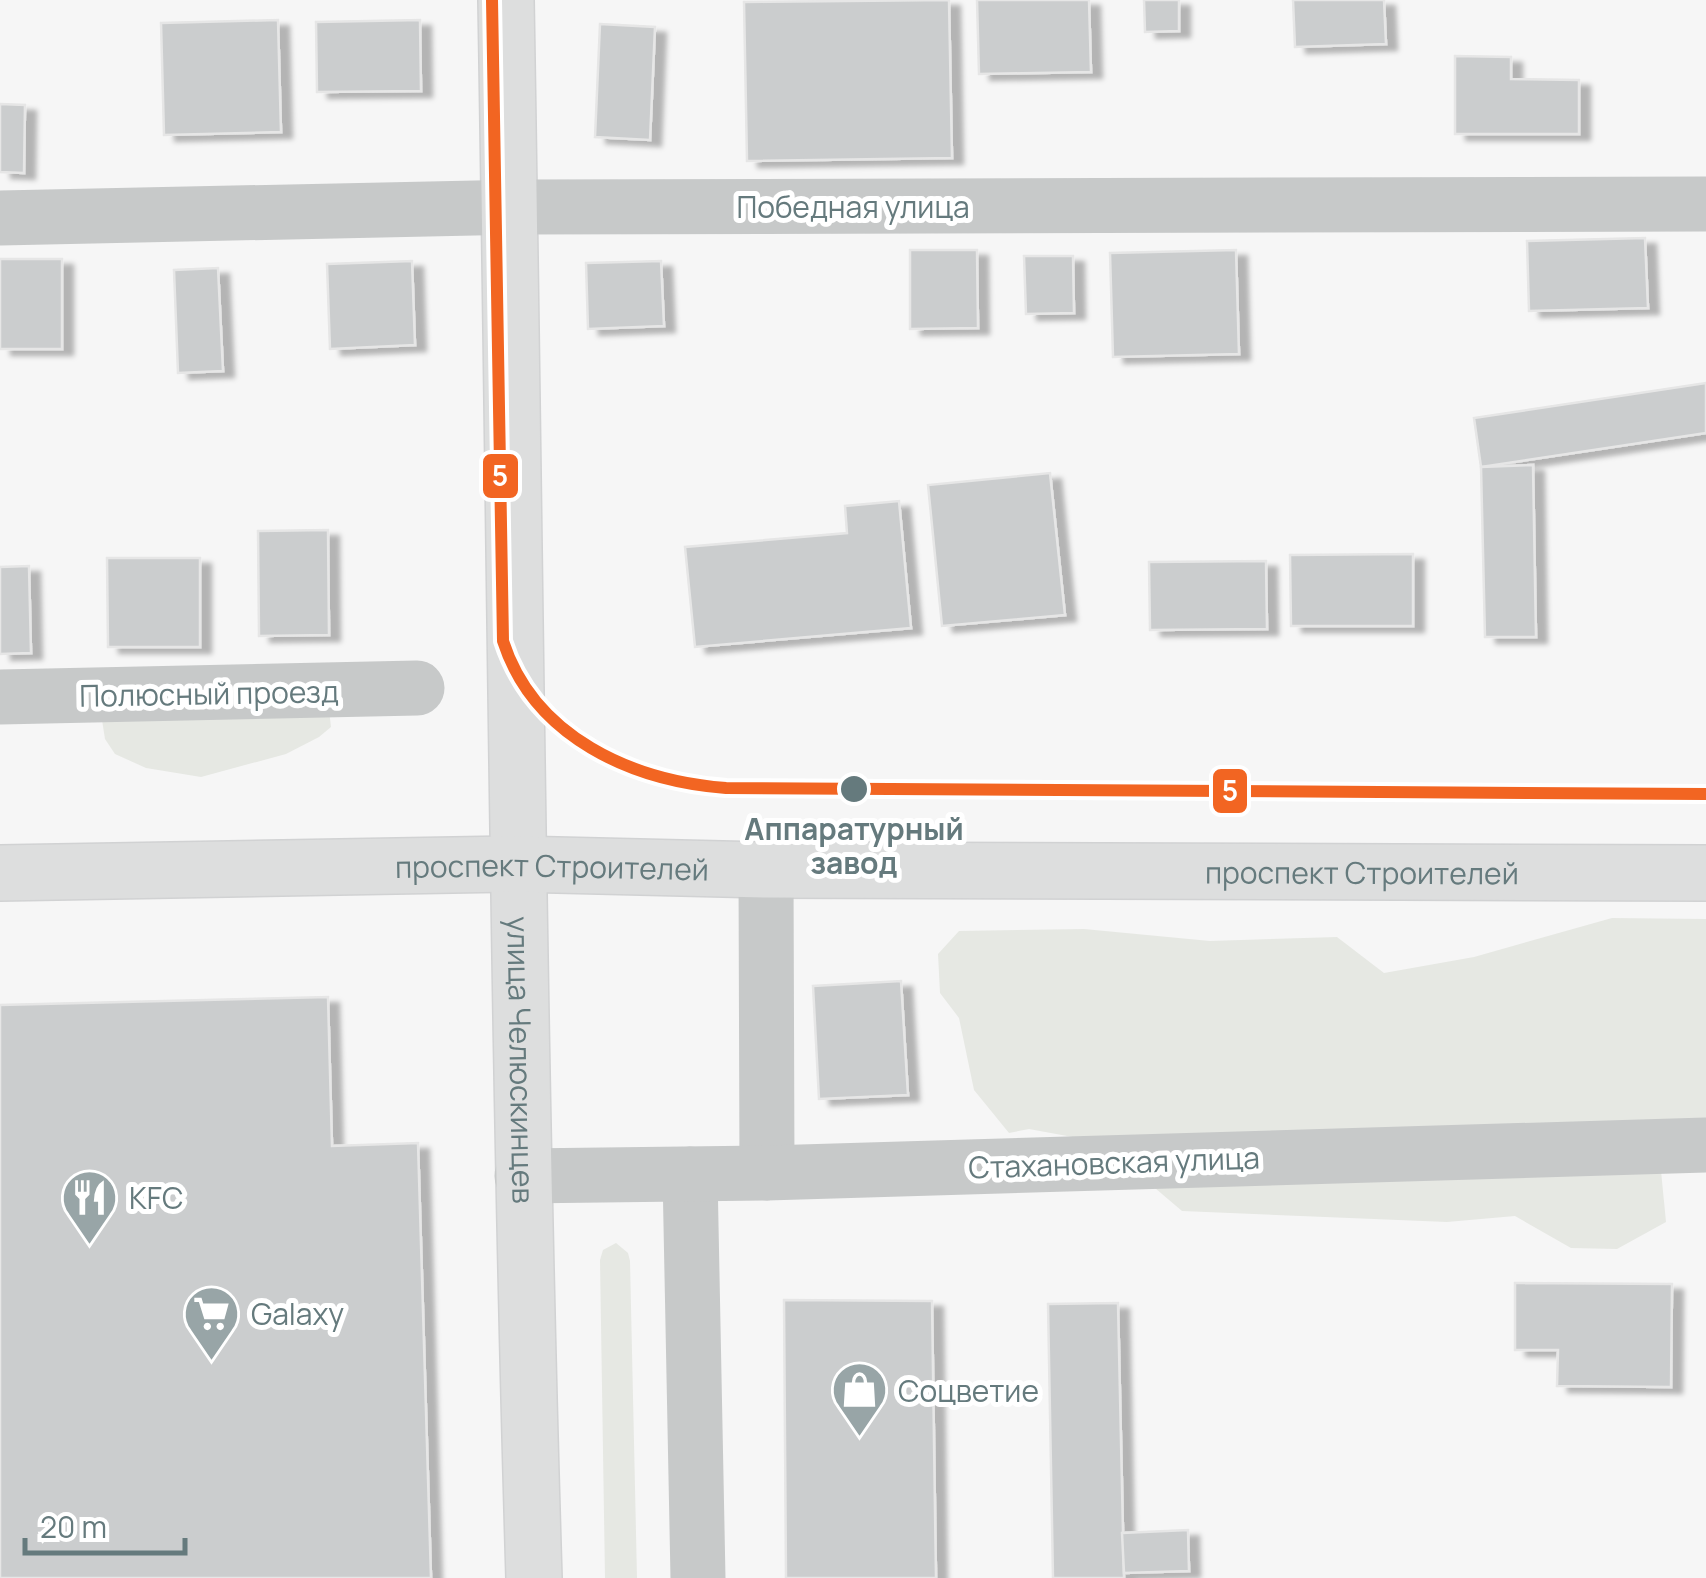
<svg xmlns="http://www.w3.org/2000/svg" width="1706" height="1578" font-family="Manrope,sans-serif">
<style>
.green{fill:#e6e8e3}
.building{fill:#cbcdce;stroke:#e6e6e6;stroke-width:2.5;filter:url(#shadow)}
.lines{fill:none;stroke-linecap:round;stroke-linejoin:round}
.major-casing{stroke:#d1d2d3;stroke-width:58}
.minor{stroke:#c7c9c9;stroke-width:55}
.major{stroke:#dddede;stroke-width:55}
.tram-1-casing{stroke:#fff;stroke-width:20}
.tram-1{stroke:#f26522;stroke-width:12}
.stop-dot{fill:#657a7d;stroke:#fff;stroke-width:4}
.labels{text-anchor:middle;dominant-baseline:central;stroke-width:10;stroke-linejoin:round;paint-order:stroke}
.street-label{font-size:30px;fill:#657a7d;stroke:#fff}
.stop-label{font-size:30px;font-weight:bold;fill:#657a7d;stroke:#fff}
.poi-label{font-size:30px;fill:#657a7d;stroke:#fff;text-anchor:start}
.line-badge{stroke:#fff;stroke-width:4}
.badge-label{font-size:28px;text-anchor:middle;font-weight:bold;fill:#fff}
</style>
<defs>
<filter id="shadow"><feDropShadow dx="11" dy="6" stdDeviation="2.5" flood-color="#0004"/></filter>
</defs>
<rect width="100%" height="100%" fill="#f6f6f6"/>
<!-- green -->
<g class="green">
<polygon points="329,710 331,727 319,737 286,754 201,777 146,768 115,754 105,739 102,720"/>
<polygon points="1612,918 1706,919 1706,1146 1658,1140 1666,1222 1617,1249 1571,1248 1515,1216 1447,1222 1182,1211 1142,1177 1078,1138 1029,1129 1009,1133 974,1090 959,1018 940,993 938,954 959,931 1084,929 1210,941 1337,937 1384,973 1474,957"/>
<polygon points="616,1243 628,1253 630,1261 637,1578 605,1578 600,1260 603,1250"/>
</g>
<!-- building -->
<g class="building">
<polygon points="949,0 952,158 747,161 744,2"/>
<polygon points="977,0 1089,0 1091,72 979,74"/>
<polygon points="1144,0 1179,0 1179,31 1145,32"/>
<polygon points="1293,0 1384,0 1386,44 1295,47"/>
<polygon points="278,20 281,132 164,135 161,23"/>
<polygon points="420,20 421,91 317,92 316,22"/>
<polygon points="600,24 655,27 650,140 595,137"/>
<polygon points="1455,56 1511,57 1511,79 1579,80 1579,134 1455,134"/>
<polygon points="0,104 25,105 24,173 0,172"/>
<polygon points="1645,238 1648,308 1529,311 1527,241"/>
<polygon points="910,250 977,250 978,328 910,329"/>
<polygon points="1236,250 1239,354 1113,357 1110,253"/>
<polygon points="1024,256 1073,256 1074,313 1026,314"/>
<rect x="0" y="259" width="62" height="90"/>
<polygon points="412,261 415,345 330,349 327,264"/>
<polygon points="661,261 664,326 588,329 586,263"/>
<polygon points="218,268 223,371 178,373 174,270"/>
<polygon points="1706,383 1706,433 1481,467 1474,418"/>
<polygon points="1533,465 1536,637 1485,637 1481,467"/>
<polygon points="1050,473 1065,615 942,626 928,485"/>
<polygon points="899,501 911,628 695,647 685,547 847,533 845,506"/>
<polygon points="328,530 329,635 259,636 258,531"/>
<polygon points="1413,554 1413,626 1291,626 1290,555"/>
<polygon points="107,558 200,558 200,647 108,647"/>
<polygon points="1266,561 1267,629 1150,630 1149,562"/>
<polygon points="29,566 31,653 0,654 0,567"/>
<polygon points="901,981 908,1095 819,1099 813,986"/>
<polygon points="328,997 332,1146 418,1143 431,1578 0,1578 0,1005"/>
<polygon points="1515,1283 1672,1284 1671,1387 1557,1386 1558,1350 1515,1350"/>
<polygon points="784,1300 932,1301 936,1578 786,1578"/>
<polygon points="1118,1303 1124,1578 1053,1578 1048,1304"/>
<polygon points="1188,1530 1189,1571 1124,1573 1122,1533"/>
</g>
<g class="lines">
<defs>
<g id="major">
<path id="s1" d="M506,0C515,526 518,1052 534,1578"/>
<path id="s2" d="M0,873L516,864L766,870L1706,873"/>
</g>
</defs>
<!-- major casing -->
<use href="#major" class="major-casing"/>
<!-- minor -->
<g class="minor">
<polyline points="0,218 522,207 1706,204"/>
<polyline points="0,697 417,688"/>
<polyline points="766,870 767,1173"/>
<polyline points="690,1174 698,1578"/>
<polyline points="522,1176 767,1173 1706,1145"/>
</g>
<!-- major -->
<use href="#major" class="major"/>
<defs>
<path id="tram-1" d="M492,0L503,641C534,737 632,781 726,788L1706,794"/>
</defs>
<!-- tram-1 casing -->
<use href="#tram-1" class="tram-1-casing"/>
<!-- tram-1 -->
<use href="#tram-1" class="tram-1"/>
</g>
<!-- icons -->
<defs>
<symbol id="restaurant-pin" viewBox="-11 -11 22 30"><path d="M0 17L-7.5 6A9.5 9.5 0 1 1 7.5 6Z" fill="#98a5a7" stroke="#fff"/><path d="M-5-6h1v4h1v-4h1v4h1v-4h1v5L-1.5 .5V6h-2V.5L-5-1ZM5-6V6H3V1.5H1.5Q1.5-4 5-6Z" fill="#fff"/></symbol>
<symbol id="supermarket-pin" viewBox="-11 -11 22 30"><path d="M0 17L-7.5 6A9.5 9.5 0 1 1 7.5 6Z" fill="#98a5a7" stroke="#fff"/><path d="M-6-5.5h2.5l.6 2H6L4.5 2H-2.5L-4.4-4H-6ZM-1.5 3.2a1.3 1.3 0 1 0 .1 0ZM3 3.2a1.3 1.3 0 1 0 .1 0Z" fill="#fff"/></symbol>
<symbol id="shop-pin" viewBox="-11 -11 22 30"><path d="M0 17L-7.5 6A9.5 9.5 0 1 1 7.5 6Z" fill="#98a5a7" stroke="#fff"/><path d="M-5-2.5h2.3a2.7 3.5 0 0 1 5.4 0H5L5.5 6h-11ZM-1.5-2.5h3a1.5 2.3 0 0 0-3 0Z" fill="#fff"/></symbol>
</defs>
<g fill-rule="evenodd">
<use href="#restaurant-pin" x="58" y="1166" width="63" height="86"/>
<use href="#supermarket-pin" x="180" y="1282" width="63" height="86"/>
<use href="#shop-pin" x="828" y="1358" width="63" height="86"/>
</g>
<!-- markers -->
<circle class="stop-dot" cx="854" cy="789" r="15"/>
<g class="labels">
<!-- street labels -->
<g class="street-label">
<text x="853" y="206">Победная улица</text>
<text transform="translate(209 693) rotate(-1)">Полюсный проезд</text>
<text stroke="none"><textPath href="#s2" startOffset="552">проспект Строителей</textPath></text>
<text stroke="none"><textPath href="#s2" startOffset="1362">проспект Строителей</textPath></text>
<text stroke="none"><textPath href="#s1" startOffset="1060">улица Челюскинцев</textPath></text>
<text transform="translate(1114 1162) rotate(-2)">Стахановская улица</text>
</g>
<!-- stop labels -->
<g class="stop-label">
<text x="854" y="828">Аппаратурный<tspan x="854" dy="34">завод</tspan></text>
</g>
<!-- poi labels -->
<g class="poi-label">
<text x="129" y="1197">KFC</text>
<text x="251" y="1313">Galaxy</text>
<text x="898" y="1390">Соцветие</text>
</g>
</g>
<g class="line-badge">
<rect x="481" y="452" width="39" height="48" rx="10" fill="#f26522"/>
<rect x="1211" y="767" width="38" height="48" rx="10" fill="#f26522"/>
</g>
<g class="badge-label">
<text x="500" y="486">5</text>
<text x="1230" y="801">5</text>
</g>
<!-- scale -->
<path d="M25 1538v15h160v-15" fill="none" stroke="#657a7d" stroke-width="5"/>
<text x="40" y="1538" font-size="30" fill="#657a7d" stroke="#ffffff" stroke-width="8" paint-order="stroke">20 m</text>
</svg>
